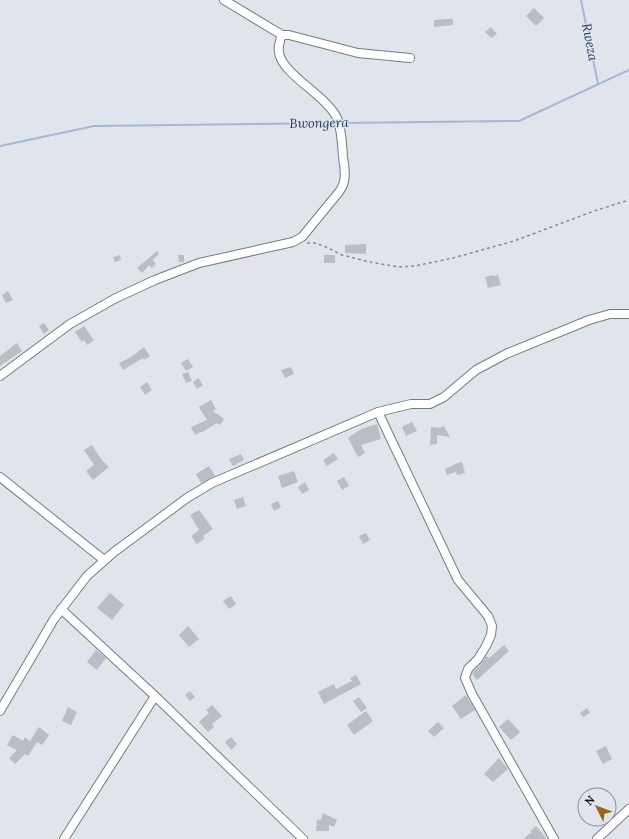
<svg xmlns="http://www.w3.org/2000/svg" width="629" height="839" font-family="Lora,serif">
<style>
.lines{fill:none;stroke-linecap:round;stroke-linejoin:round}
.stream{stroke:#a6b7d3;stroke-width:2}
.building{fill:#b9bdc4}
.street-casing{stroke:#767a80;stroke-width:10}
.path{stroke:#86898e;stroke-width:1.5;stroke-dasharray:3 3;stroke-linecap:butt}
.street{stroke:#fff;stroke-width:8}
.labels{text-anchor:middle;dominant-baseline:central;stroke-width:3;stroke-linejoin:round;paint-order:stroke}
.water-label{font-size:13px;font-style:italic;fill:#21375d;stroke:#e0e4eb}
</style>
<rect width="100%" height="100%" fill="#e0e4eb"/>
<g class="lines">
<!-- stream -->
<g class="stream">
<polyline points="581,0 598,84"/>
<polyline points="341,123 519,121 629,70"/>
<polyline points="0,146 94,126 337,123"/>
</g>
</g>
<!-- building -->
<g class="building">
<polygon points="534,8 544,18 536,26 526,16"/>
<polygon points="445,19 453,19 453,25 434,27 434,20"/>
<polygon points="491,27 497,34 491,38 485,32"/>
<polygon points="366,244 366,254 345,253 345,245"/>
<polygon points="157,251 159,254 153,260 156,264 152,268 149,265 142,273 137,268"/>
<polygon points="120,255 121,260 115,262 113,257"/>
<polygon points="178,255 184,255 184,262 179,262"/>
<rect x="324" y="255" width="11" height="8"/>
<polygon points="493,275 493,276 498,275 501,285 488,288 485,277"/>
<polygon points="8,291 13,300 6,303 2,295"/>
<polygon points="44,323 49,330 44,334 39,326"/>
<polygon points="84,326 94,340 87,345 84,340 82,342 75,332"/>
<polygon points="17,343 22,351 0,366 0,356"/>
<polygon points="144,347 150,356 144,360 143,358 123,370 119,363 131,357"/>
<polygon points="188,359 193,367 186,371 181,363"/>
<polygon points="291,367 294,374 285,378 281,370"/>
<polygon points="188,372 192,381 186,383 182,374"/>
<polygon points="198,378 203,385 197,389 193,382"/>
<polygon points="147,382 152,390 145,395 140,387"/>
<polygon points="211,400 216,409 213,411 224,419 220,425 217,423 204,431 195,435 191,427 207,420 199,407"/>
<polygon points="412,422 417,431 406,436 402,427"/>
<polygon points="377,424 381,439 361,445 365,453 358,457 348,438 361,429"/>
<polygon points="444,426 450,437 437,435 437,444 430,445 431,427 440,428"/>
<polygon points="92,445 101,459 109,467 93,480 86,471 94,465 84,450"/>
<polygon points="334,453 338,459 327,466 323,460"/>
<polygon points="241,454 244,460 233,466 229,459"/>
<polygon points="462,462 465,473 457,475 456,472 447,475 445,469 454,465 454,464"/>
<polygon points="209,466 215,476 201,483 196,474"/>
<polygon points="294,471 298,482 282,488 278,476"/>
<polygon points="344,477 349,486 342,490 337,481"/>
<polygon points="305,482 309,490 302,494 298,487"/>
<polygon points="243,497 246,506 237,509 234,500"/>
<polygon points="278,501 281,507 274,511 271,504"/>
<polygon points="199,510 213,529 203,536 205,538 197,544 191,536 199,530 190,515"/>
<polygon points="366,533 370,540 363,544 359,536"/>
<polygon points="110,593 124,605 112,620 97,608"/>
<polygon points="231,596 236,604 229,609 223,601"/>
<polygon points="188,626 199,639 189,647 179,635"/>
<polygon points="504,645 509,651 477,680 472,674 473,672 481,664 486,656 489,658"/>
<polygon points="96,650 106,658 97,670 87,662"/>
<polygon points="356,675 361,684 324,704 318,692 334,684 336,689 352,681 350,678"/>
<polygon points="190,691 195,697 190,701 185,695"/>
<polygon points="466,695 475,710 461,719 452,706"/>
<polygon points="359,697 367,708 361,712 353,701"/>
<polygon points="212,705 222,716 212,724 214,727 208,732 199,722 209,713 206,710"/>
<polygon points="68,707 77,712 71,725 62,721"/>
<polygon points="587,708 590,713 583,717 580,713"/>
<polygon points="366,711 373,721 354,735 347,725"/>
<polygon points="508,719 520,732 511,740 499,727"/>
<polygon points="438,722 444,728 434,737 428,731"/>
<polygon points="39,727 49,735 42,745 37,742 28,756 25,754 15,764 9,758 17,750 7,745 13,735 23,741 25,737 30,741"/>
<polygon points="231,737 237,744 231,750 225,742"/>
<polygon points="606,746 612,759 603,764 596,751"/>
<polygon points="499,758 508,769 493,782 484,774"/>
<polygon points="323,813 337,820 334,827 329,825 329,831 316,831 317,820 321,820"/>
<polygon points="536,826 547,839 523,839 532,832 530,831"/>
</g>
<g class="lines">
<defs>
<g id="street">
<polyline points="224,0 282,35 289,35 358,53 410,58"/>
<path d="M0,376L70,324L116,298L155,280L199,263L293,242L302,237L339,192C347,182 345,170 343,157C342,145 342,130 337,118C326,95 283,75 279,53C278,47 280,40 282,35"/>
<polyline points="378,412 458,580 488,616 492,626 491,635 486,646 478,659 468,669 465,678 472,694 554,839"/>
<polyline points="0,477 104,560"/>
<polyline points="61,609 155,696 303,839"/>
<polyline points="0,711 54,619 87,576 114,552 187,498 212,483 378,412 411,404 430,404 444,397 476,370 506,354 589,320 610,314 629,314"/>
<polyline points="64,839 155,696"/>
<polyline points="597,839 629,809"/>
</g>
</defs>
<!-- street casing -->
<use href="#street" class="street-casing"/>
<!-- path -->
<polyline class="path" points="307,243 315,243 326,247 342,255 370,262 399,267 415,266 453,258 514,241 594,211 629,200"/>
<!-- street -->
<use href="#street" class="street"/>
</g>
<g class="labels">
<!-- water labels -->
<g class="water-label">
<text transform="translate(590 42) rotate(79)">Rweza</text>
<text transform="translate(319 123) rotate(-1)">Bwongera</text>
</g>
</g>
<!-- north arrow -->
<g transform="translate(597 807) rotate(312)"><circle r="19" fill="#e0e4eb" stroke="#8d9095"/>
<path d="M0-3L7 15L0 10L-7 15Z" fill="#98651a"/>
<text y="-6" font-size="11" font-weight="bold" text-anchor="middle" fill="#101113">N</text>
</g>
</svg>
